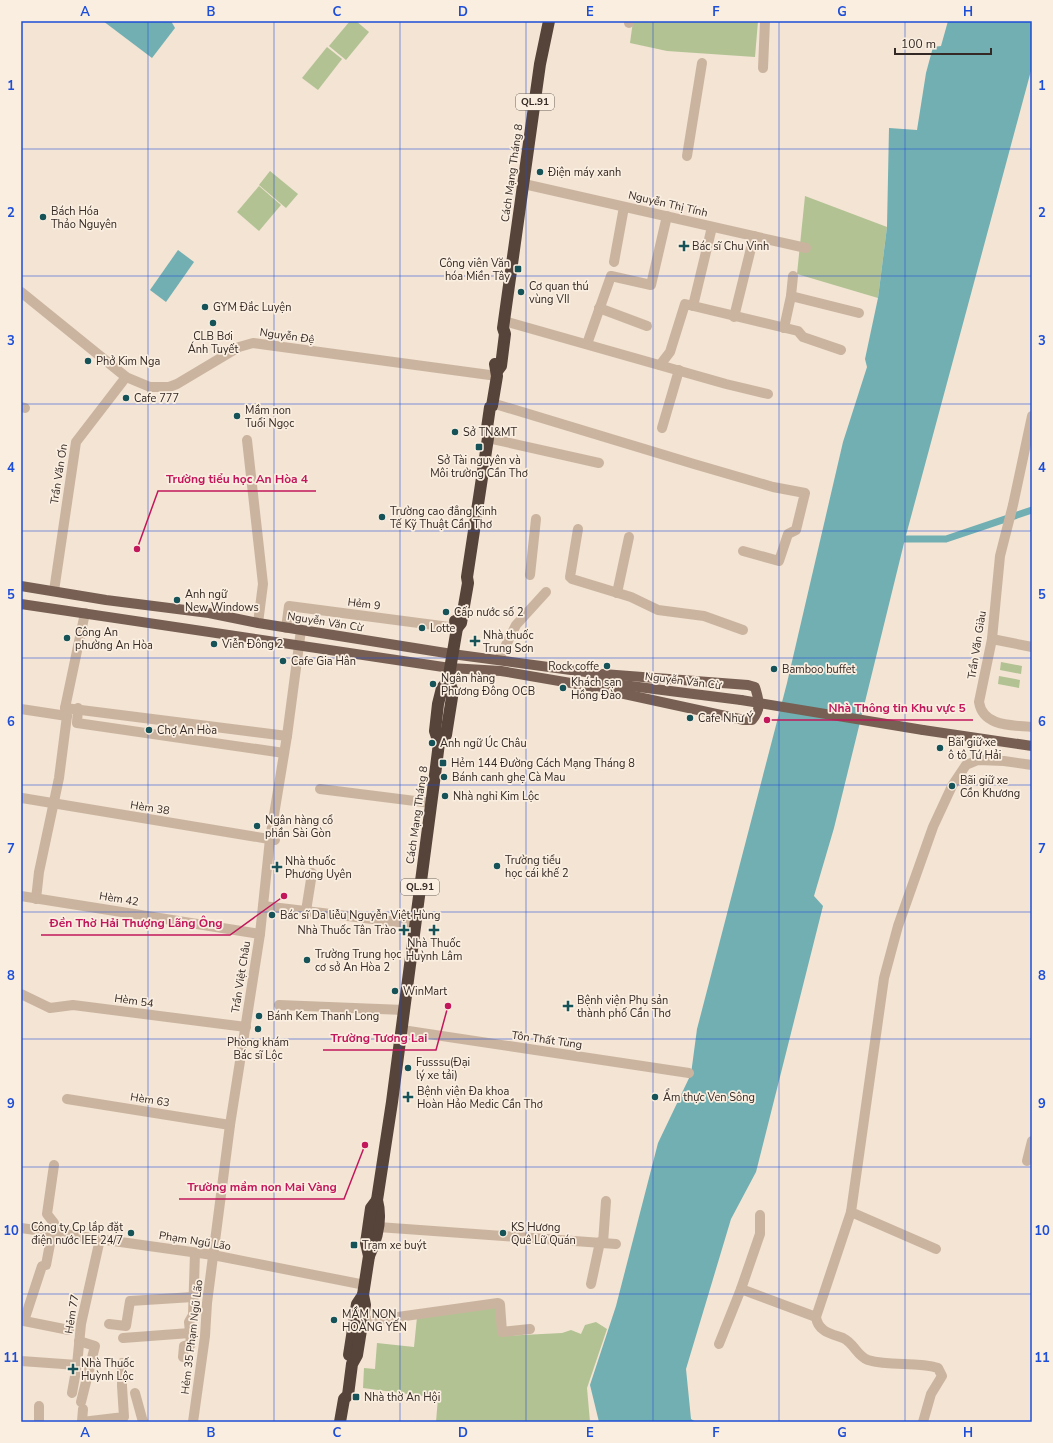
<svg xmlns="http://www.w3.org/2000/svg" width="1053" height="1443" font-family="'Nunito Sans',sans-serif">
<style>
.green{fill:#b2c293}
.water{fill:#71afb2}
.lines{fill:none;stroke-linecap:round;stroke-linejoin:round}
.canal{stroke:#71afb2;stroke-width:7}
.minor{stroke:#cbb49f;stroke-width:10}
.major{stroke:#775f53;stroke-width:10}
.highway{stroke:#56433a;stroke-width:12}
.major-bridge{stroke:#775f53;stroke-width:10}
.grid{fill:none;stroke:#1d4ed8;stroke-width:1;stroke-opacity:0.55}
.poi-dot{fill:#165358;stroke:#faeee0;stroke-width:1.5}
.labels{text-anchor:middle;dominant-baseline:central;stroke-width:3.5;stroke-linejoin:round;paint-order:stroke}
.shield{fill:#faeee0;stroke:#6f645c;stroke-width:1}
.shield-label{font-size:10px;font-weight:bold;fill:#342924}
.poi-label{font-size:11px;fill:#342924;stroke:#faeee0;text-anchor:start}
.street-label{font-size:11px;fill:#342924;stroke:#faeee0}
.leader{fill:none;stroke:#c2185b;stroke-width:1.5}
.callout-dot{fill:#c2185b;stroke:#faeee0;stroke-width:1.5}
.callout-label{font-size:12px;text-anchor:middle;font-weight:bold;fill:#c2185b;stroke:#faeee0;stroke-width:3.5;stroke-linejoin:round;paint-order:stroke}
.neatline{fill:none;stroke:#1d4ed8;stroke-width:1.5}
.grid-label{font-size:13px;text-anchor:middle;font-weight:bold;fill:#1d4ed8}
</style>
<rect width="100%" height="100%" fill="#f3e4d4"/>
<!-- green -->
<g class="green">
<polygon points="350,21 356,21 369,32 346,60 329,46"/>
<polygon points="633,21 758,21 755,57 667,51 630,43"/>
<polygon points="327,47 342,59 318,90 302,78"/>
<polygon points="270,171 298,194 286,208 259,185"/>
<polygon points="259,186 281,205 259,231 237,212"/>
<polygon points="805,196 887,227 878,298 797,274"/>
<polygon points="1001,662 1022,666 1021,674 1000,670"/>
<polygon points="999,676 1020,680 1019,688 998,684"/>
<polygon points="497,1306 501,1336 562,1333 571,1330 581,1334 585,1325 596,1322 607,1329 587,1388 590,1422 436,1422 438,1398 363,1388 364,1368 375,1369 377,1343 414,1347 417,1317"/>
</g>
<!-- water -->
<g class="water">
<polygon points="103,21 171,21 175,28 152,58"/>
<polygon points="948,21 1032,21 1032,67 905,539 834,828 814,896 823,906 756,1172 731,1219 686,1369 691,1419 696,1422 599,1422 590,1385 616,1306 658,1143 691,1074 697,1029 787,683 843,442 867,367 865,359 878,298 887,227 889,128 917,130 926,73 933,47 941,46"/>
<polygon points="178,250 194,262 166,302 150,290"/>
</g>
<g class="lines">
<!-- canal -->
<polyline class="canal" points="905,539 946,539 1032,510"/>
<!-- minor -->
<g class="minor">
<polyline points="629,23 629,21"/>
<polyline points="763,68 765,21"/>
<polyline points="687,156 702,63"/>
<polyline points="524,184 806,248"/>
<polyline points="614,262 624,207"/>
<polyline points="21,292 126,377 150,387 169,387 177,384 239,347 253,343 497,376"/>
<polyline points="791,296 793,276"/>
<polyline points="693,306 712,227"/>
<polyline points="599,308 647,326"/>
<polyline points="734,317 754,236"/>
<polyline points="504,321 726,384 768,394"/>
<polyline points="784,328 791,296 859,313"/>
<polyline points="587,344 611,276 651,285 667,216"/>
<polyline points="660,365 670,352 685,304 798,331 803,337 841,350"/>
<polyline points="492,403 694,464 773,487 805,493 796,530 788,534 779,561 743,551"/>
<polyline points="21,407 25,408"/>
<path d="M1032,416L1013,505L1000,556L992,639L979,702C983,727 1012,725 1032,727"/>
<polyline points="662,428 679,370"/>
<polyline points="488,438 599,463"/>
<polyline points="247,440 263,584 258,623"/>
<polyline points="578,529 570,577 572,579 631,597 658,610 704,616 743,630"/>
<polyline points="530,575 536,519"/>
<polyline points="54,591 76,442 126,377"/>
<polyline points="617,593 629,537"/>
<polyline points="85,613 65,708 287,736"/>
<polyline points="286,628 289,606 457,628"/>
<polyline points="992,639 1032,647"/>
<polyline points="499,659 516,625 546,592"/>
<polyline points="78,708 77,723 284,753"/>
<polyline points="21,709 67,716"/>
<polyline points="320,789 431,803"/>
<polyline points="22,798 275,840"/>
<polyline points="21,896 260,934"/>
<polyline points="36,899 39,872 59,778 67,716 65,708"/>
<polyline points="263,906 415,924"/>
<polyline points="306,911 312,873"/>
<polyline points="21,994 50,1008 73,1005 246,1027"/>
<polyline points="279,1005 404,1010"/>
<polyline points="402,1030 689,1073"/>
<polyline points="67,1099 230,1125"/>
<polyline points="1027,1161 1032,1141"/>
<polyline points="54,1165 47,1214 54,1223 46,1265 42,1266 24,1321 69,1330"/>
<path d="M851,1212L816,1317C818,1332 832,1334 843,1338C854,1343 857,1356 868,1360C891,1367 916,1361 938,1368L942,1376L931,1394L923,1422"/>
<polyline points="378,1227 616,1244"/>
<polyline points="21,1228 213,1255 365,1285"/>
<polyline points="603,1243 606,1201"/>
<polyline points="936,1249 851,1212 884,978 898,926 933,827 952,786 966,765 978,760 1004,761 1032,765"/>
<polyline points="591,1284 600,1242"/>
<polyline points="741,1289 816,1317"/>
<polyline points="362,1322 498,1303 500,1304 502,1332 530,1329"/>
<polyline points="109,1324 126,1326 130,1301 193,1297"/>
<polyline points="123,1338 190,1333"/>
<polyline points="79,1341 95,1346 81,1402"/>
<polyline points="719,1344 741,1289 760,1234 760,1215"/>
<polyline points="183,1357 184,1346 191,1344 189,1322 193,1315 195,1253"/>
<polyline points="21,1361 77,1365"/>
<polyline points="72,1393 77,1365 81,1324 100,1239"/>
<polyline points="135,1393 143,1422"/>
<polyline points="39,1422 39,1406"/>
<polyline points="82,1422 124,1417 122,1386 122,1363"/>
<polyline points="82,1422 83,1409"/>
<polyline points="193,1422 205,1336 207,1303 230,1125 260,934 270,839 287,736 301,630"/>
</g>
<!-- major -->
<g class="major">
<polyline points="21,586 106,600 209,613 258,623 452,654 593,673 619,684"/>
<polyline points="21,604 450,668 501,671 594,687 623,685 741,700"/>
<path d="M603,674L748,685L755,687C759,701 762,708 752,720H744L606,690"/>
<polyline points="923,730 1032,746"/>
</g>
<!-- highway -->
<g class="highway">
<polyline points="498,370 501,366 505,334 503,328 504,321 540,64 549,21"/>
<polyline points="457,628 461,623 468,583 467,577 488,438 487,428 490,407 492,406 497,376 495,364"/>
<polyline points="439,743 446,735 449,716 453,691 448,681 457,628 455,621"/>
<path d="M369,1256C377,1239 382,1219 377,1200L392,1102L436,767L439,743L435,731L438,704L442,688L448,681"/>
<polyline points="349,1355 357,1304 363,1295"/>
<polyline points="340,1422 344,1399 348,1395 352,1364 357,1355 365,1305 363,1295 369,1256 366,1243 371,1208 377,1200"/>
</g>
<!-- major-bridge -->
<polyline class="major-bridge" points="741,700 923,730"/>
</g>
<!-- grid -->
<path class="grid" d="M148,21V1422M274,21V1422M400,21V1422M526,21V1422M653,21V1422M779,21V1422M905,21V1422M21,149H1032M21,276H1032M21,404H1032M21,531H1032M21,658H1032M21,785H1032M21,912H1032M21,1039H1032M21,1167H1032M21,1294H1032"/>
<!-- markers -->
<g class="poi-dot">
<circle cx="540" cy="172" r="4"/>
<circle cx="43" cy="217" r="4"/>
<path d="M682 240h4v4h4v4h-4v4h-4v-4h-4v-4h4z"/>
<rect x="514" y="265" width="8" height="8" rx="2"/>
<circle cx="521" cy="292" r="4"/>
<circle cx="205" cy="307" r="4"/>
<circle cx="213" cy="323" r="4"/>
<circle cx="88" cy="361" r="4"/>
<circle cx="126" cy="398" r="4"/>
<circle cx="237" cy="416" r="4"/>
<circle cx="455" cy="432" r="4"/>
<rect x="475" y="443" width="8" height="8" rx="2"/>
<circle cx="382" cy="517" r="4"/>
<circle cx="177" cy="600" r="4"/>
<circle cx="446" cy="612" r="4"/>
<circle cx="422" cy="628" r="4"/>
<circle cx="67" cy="638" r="4"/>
<path d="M473 635h4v4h4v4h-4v4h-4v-4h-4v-4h4z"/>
<circle cx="214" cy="644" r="4"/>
<circle cx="283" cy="661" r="4"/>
<circle cx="607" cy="666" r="4"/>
<circle cx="774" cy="669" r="4"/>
<circle cx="433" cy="684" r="4"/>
<circle cx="563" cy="688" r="4"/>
<circle cx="690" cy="718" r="4"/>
<circle cx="149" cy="730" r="4"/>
<circle cx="432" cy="743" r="4"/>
<circle cx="940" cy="748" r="4"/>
<rect x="439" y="759" width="8" height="8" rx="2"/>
<circle cx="444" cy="777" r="4"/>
<circle cx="952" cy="786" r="4"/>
<circle cx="445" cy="796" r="4"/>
<circle cx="257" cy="826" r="4"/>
<circle cx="497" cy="866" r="4"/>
<path d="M275 861h4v4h4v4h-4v4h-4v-4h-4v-4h4z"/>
<circle cx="272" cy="915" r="4"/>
<path d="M402 924h4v4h4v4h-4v4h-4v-4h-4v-4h4z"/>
<path d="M432 924h4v4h4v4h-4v4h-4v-4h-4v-4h4z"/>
<circle cx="307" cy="960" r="4"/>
<circle cx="395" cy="991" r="4"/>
<path d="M566 1000h4v4h4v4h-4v4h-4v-4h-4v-4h4z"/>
<circle cx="259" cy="1016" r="4"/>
<circle cx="258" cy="1029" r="4"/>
<circle cx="408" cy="1068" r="4"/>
<path d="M406 1091h4v4h4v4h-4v4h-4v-4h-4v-4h4z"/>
<circle cx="655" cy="1097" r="4"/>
<circle cx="131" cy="1233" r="4"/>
<circle cx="503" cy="1233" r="4"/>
<rect x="350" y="1241" width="8" height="8" rx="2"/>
<circle cx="334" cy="1320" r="4"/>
<path d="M71 1363h4v4h4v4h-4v4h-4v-4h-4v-4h4z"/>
<rect x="352" y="1393" width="8" height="8" rx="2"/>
</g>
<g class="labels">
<!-- shield labels -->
<g class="shield">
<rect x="516" y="94" width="38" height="16" rx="3"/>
<rect x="401" y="879" width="38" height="16" rx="3"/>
</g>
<g class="shield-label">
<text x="535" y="102">QL.91</text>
<text x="420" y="887">QL.91</text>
</g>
<!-- poi labels -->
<g class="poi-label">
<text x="548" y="172">Điện máy xanh</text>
<text x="51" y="211">Bách Hóa<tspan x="51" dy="13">Thảo Nguyên</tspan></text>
<text x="692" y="246">Bác sĩ Chu Vinh</text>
<text x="510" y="263" text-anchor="end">Công viên Văn<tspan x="510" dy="13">hóa Miền Tây</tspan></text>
<text x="529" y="286">Cơ quan thú<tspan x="529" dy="13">vùng VII</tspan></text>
<text x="213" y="307">GYM Đắc Luyện</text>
<text x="213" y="336" text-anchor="middle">CLB Bơi<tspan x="213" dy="13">Ánh Tuyết</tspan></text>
<text x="96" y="361">Phở Kim Nga</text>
<text x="134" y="398">Cafe 777</text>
<text x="245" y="410">Mầm non<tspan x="245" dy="13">Tuổi Ngọc</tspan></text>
<text x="463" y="432">Sở TN&amp;MT</text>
<text x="479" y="460" text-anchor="middle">Sở Tài nguyên và<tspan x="479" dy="13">Môi trường Cần Thơ</tspan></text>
<text x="390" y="511">Trường cao đẳng Kinh<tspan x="390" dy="13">Tế Kỹ Thuật Cần Thơ</tspan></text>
<text x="185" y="594">Anh ngữ<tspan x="185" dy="13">New Windows</tspan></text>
<text x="454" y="612">Cấp nước số 2</text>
<text x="430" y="628">Lotte</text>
<text x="75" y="632">Công An<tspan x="75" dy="13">phường An Hòa</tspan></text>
<text x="483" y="635">Nhà thuốc<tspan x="483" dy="13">Trung Sơn</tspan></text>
<text x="222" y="644">Viễn Đông 2</text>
<text x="291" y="661">Cafe Gia Hân</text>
<text x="599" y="666" text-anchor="end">Rock coffe</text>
<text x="782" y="669">Bamboo buffet</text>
<text x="441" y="678">Ngân hàng<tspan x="441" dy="13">Phương Đông OCB</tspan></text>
<text x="571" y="682">Khách sạn<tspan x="571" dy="13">Hồng Đào</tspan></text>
<text x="698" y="718">Cafe Như Ý</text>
<text x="157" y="730">Chợ An Hòa</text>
<text x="948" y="742">Bãi giữ xe<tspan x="948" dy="13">ô tô Tứ Hải</tspan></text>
<text x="440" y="743">Anh ngữ Úc Châu</text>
<text x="451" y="763">Hẻm 144 Đường Cách Mạng Tháng 8</text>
<text x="452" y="777">Bánh canh ghẹ Cà Mau</text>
<text x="960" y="780">Bãi giữ xe<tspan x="960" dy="13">Cồn Khương</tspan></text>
<text x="453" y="796">Nhà nghỉ Kim Lộc</text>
<text x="265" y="820">Ngân hàng cổ<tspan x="265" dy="13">phần Sài Gòn</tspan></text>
<text x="505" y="860">Trường tiểu<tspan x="505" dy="13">học cái khế 2</tspan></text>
<text x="285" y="861">Nhà thuốc<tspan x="285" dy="13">Phương Uyên</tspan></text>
<text x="280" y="915">Bác sĩ Da liễu Nguyễn Việt Hùng</text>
<text x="396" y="930" text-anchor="end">Nhà Thuốc Tân Trào</text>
<text x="434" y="943" text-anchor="middle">Nhà Thuốc<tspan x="434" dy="13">Huỳnh Lâm</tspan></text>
<text x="315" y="954">Trường Trung học<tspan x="315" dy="13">cơ sở An Hòa 2</tspan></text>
<text x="403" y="991">WinMart</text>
<text x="577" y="1000">Bệnh viện Phụ sản<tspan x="577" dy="13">thành phố Cần Thơ</tspan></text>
<text x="267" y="1016">Bánh Kem Thanh Long</text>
<text x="258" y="1042" text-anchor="middle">Phòng khám<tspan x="258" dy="13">Bác sĩ Lộc</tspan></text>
<text x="416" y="1062">Fusssu(Đại<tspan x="416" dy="13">lý xe tải)</tspan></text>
<text x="417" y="1091">Bệnh viện Đa khoa<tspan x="417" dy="13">Hoàn Hảo Medic Cần Thơ</tspan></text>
<text x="663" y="1097">Ẩm thực Ven Sông</text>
<text x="123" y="1227" text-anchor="end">Công ty Cp lắp đặt<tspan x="123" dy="13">điện nước IEE 24/7</tspan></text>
<text x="511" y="1227">KS Hương<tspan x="511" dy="13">Quê Lữ Quán</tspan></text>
<text x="362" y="1245">Trạm xe buýt</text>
<text x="342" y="1314">MẦM NON<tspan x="342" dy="13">HOÀNG YẾN</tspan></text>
<text x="81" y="1363">Nhà Thuốc<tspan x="81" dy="13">Huỳnh Lộc</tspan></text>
<text x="364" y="1397">Nhà thờ An Hội</text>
</g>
<!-- street labels -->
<g class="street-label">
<text transform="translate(512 173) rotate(-82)">Cách Mạng Tháng 8</text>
<text transform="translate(668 204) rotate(13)">Nguyễn Thị Tính</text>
<text transform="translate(287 336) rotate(8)">Nguyễn Đệ</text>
<text transform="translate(59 474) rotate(-81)">Trần Văn Ơn</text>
<text transform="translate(364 604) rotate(7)">Hẻm 9</text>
<text transform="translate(325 622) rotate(9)">Nguyễn Văn Cừ</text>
<text transform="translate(977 645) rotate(-81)">Trần Văn Giàu</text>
<text transform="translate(683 681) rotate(7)">Nguyễn Văn Cừ</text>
<text transform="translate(150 808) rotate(9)">Hèm 38</text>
<text transform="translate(417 815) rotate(-82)">Cách Mạng Tháng 8</text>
<text transform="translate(119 899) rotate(9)">Hèm 42</text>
<text transform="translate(241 977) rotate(-81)">Trần Việt Châu</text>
<text transform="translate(134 1001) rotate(8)">Hèm 54</text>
<text transform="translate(547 1040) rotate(8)">Tôn Thất Tùng</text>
<text transform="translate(150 1100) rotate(9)">Hèm 63</text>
<text transform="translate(195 1241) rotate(9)">Phạm Ngũ Lão</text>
<text transform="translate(72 1314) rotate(-81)">Hẻm 77</text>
<text transform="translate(192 1337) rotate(-83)">Hẻm 35 Phạm Ngũ Lão</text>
</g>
</g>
<!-- callouts -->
<path class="leader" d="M137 549L158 491H316M767 720L820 720H973M284 896L230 935H41M448 1006L436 1050H323M365 1145L344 1199H179"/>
<g class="callout-dot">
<circle cx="137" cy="549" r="4"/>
<circle cx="767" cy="720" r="4"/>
<circle cx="284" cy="896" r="4"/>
<circle cx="448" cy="1006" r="4"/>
<circle cx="365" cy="1145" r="4"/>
</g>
<g class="callout-label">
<text x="237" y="483">Trường tiểu học An Hòa 4</text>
<text x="897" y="712">Nhà Thông tin Khu vực 5</text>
<text x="136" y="927">Đền Thờ Hải Thượng Lãng Ông</text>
<text x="379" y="1042">Trường Tương Lai</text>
<text x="262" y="1191">Trường mầm non Mai Vàng</text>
</g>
<!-- border -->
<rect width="1053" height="1443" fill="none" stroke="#faeee0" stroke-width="44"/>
<!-- scale -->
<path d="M895 48v6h96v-6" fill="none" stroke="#342924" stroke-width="2"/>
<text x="901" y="48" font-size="12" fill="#342924" stroke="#faeee0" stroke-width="3" paint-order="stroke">100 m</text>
<rect x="22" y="22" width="1009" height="1399" class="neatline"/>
<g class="grid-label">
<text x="85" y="16">A</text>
<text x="211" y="16">B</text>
<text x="337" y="16">C</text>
<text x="463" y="16">D</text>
<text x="590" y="16">E</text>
<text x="716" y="16">F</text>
<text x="842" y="16">G</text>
<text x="968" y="16">H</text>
<text x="11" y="90">1</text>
<text x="1042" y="90">1</text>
<text x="11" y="217">2</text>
<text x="1042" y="217">2</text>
<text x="11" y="345">3</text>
<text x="1042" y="345">3</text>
<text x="11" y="472">4</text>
<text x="1042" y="472">4</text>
<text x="11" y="599">5</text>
<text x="1042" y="599">5</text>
<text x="11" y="726">6</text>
<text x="1042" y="726">6</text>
<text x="11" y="853">7</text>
<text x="1042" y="853">7</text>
<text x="11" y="980">8</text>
<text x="1042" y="980">8</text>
<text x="11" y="1108">9</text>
<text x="1042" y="1108">9</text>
<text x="11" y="1235">10</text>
<text x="1042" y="1235">10</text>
<text x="11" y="1362">11</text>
<text x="1042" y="1362">11</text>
<text x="85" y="1437">A</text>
<text x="211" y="1437">B</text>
<text x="337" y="1437">C</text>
<text x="463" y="1437">D</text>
<text x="590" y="1437">E</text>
<text x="716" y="1437">F</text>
<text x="842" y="1437">G</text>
<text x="968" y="1437">H</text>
</g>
</svg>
